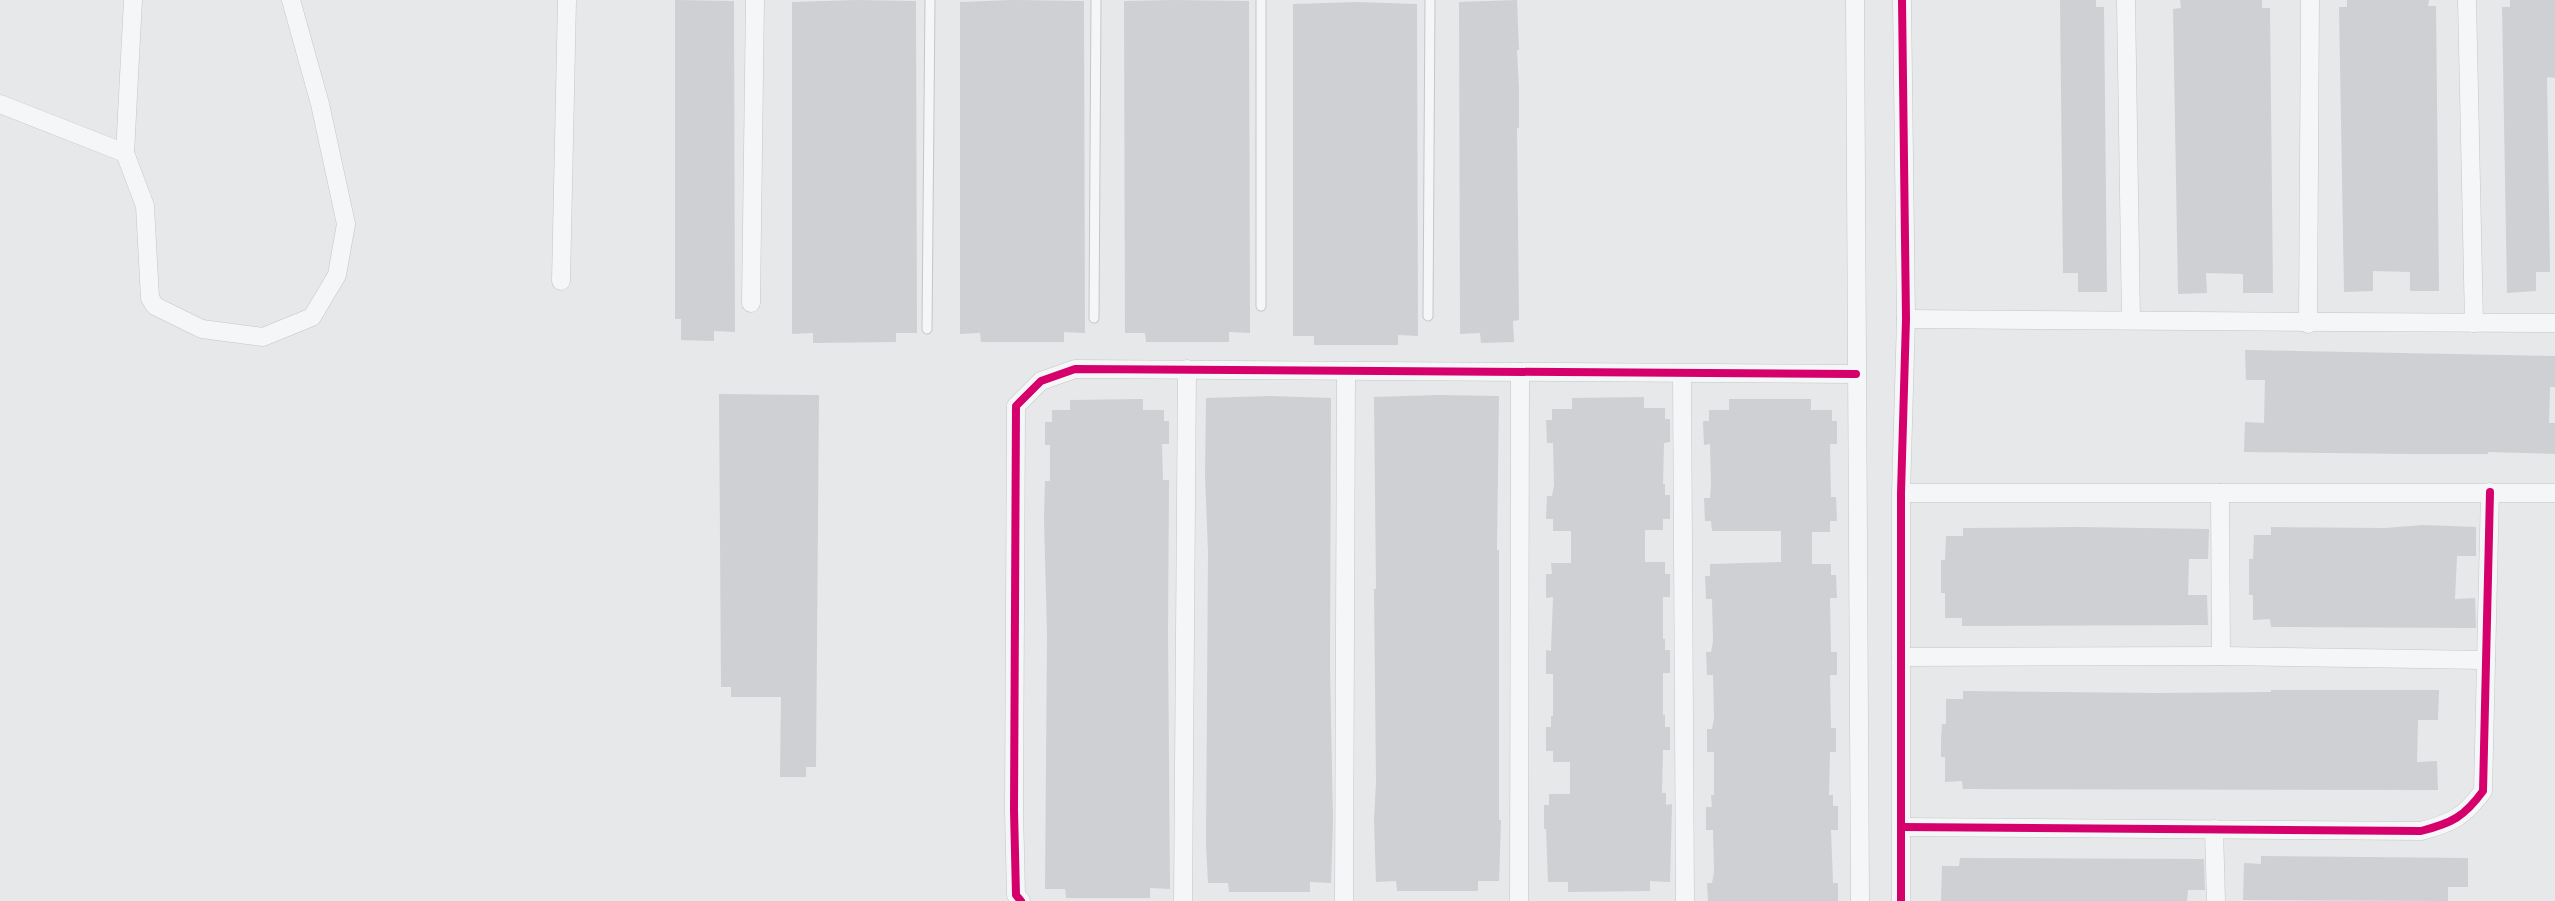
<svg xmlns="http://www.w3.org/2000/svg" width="2555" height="901" font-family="'Roboto Condensed',sans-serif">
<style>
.building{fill:#ced0d3}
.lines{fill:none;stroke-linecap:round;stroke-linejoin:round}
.lane-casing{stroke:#c4c6c8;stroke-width:11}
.street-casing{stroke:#c4c6c8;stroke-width:19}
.lane{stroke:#f5f6f7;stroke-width:9}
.street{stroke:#f5f6f7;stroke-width:18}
.cycleway-casing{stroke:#f4f6f9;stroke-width:11}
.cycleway{stroke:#d6006c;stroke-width:8}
</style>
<rect width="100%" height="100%" fill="#e6e8ea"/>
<!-- building -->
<g class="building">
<polygon points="675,0 734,1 735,332 714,331 714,341 681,340 681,319 675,319"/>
<polygon points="856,0 916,1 917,333 896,333 896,342 813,343 813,333 792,334 792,2"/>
<polygon points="1011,0 1084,1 1085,333 1064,332 1064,342 981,342 980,333 960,334 960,2"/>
<polygon points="1174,0 1249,1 1250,333 1229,332 1229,342 1146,342 1145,333 1125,333 1124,1"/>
<polygon points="1517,0 1519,50 1517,50 1519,89 1519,128 1517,128 1519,320 1513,321 1514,342 1481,343 1480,333 1460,334 1459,2"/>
<polygon points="2060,0 2096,0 2096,7 2104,7 2107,292 2078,292 2078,273 2063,273"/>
<polygon points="2180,0 2262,0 2262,8 2270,8 2273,293 2243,293 2243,274 2206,273 2207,293 2178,294 2173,9 2181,8"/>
<polygon points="2347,0 2429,0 2428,6 2436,6 2439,291 2410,291 2410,272 2373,271 2373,291 2344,292 2339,7 2347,7"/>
<polygon points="2510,0 2555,0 2555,78 2547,77 2550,272 2536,272 2536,291 2507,293 2502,7 2510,7"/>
<polygon points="1357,2 1417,4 1418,336 1398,335 1398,345 1314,345 1314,336 1293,336 1293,4"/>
<polygon points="2245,350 2555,356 2555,387 2550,387 2549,423 2555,423 2555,454 2488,452 2488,454 2411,454 2244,452 2245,422 2264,423 2265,380 2246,380"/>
<polygon points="719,394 819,395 816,767 806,767 806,777 780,777 781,697 731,697 731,687 721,687"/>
<polygon points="1437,395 1499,396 1497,550 1499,550 1499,820 1501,820 1499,881 1478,881 1478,891 1397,891 1396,881 1376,882 1374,821 1376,782 1374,589 1376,589 1374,397"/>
<polygon points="1270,396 1331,398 1330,666 1333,821 1331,883 1310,882 1310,892 1229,892 1228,883 1208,883 1206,845 1208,552 1205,475 1206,398"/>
<polygon points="1644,397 1644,408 1665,408 1665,419 1670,419 1670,442 1664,443 1663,484 1665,484 1665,495 1670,495 1670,519 1663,519 1663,530 1645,530 1645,562 1665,562 1665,574 1670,574 1670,597 1663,597 1663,639 1665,639 1665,650 1670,650 1670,673 1663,673 1663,715 1665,715 1665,727 1670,727 1670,750 1663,750 1662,793 1666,793 1666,805 1672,804 1670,882 1650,881 1650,891 1568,892 1568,882 1548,882 1546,829 1544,829 1544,805 1549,805 1549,794 1570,794 1570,762 1553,762 1553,751 1546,751 1546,727 1551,727 1551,716 1553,716 1553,674 1546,674 1546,650 1551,651 1553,597 1546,598 1546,574 1552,574 1551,563 1571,563 1571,531 1553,531 1553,519 1546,519 1547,496 1552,496 1554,485 1553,443 1547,443 1546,420 1552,420 1552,409 1572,409 1572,398"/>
<polygon points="1143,399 1143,410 1164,410 1164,421 1169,421 1169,444 1162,444 1163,480 1169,480 1168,634 1170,889 1150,888 1150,898 1066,898 1065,889 1045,889 1047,634 1044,519 1045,481 1050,481 1050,445 1045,445 1045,422 1052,422 1052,410 1070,410 1070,400"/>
<polygon points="1729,399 1811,399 1811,410 1832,410 1832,421 1837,421 1837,444 1830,444 1831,497 1836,497 1837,521 1830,521 1830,532 1812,532 1812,564 1831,564 1831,575 1836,575 1837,598 1830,598 1831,652 1837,652 1837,675 1830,675 1831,728 1836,728 1836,752 1830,752 1829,795 1833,795 1833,806 1838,806 1838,830 1831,830 1833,883 1838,883 1838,901 1708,901 1707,883 1712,883 1714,872 1713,830 1706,830 1706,807 1712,807 1711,795 1714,795 1714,752 1707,752 1707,729 1712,729 1714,718 1713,675 1707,675 1706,652 1711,652 1713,641 1712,599 1706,599 1705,576 1710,576 1710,564 1781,562 1781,531 1712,531 1711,521 1705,521 1704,498 1710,498 1711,486 1710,444 1704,445 1703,421 1709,421 1709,410 1729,410"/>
<polygon points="2423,525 2476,527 2476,556 2457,556 2455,599 2475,598 2476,628 2271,627 2270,619 2253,620 2253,595 2249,595 2249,559 2253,559 2254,535 2271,535 2271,527 2385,528"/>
<polygon points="2078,527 2209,529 2208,559 2189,559 2188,595 2207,595 2208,625 1962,626 1962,618 1945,618 1945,593 1941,593 1941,560 1945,560 1946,536 1963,536 1963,528"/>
<polygon points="2271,690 2439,690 2438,720 2418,720 2417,762 2437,761 2438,790 1963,789 1962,781 1945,782 1945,757 1941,757 1941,740 1942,724 1946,724 1946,699 1963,699 1963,691 2157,693 2271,692"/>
<polygon points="2261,856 2468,858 2468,887 2448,887 2448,901 2243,900 2244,863 2261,864"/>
<polygon points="1960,858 2204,859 2205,890 2188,890 2187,901 1941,901 1942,866 1959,866"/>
</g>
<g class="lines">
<defs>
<g id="lane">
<polyline points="1261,306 1261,0"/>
<polyline points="1428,316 1430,0"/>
<polyline points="1094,318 1096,0"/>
<polyline points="927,329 930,0"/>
</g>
<g id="street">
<polyline points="133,0 125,153 145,206 150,298 155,306 202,329 263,337 312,317 337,275 346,224 320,104 291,0"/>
<polyline points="1855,0 1860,901"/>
<polyline points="2126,0 2131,320"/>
<polyline points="2467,0 2474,323"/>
<polyline points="0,104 125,153"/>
<polyline points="561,281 567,0"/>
<polyline points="751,303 755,0"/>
<path d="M1906,319C2122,320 2339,323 2555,323"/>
<polyline points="2308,324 2310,0"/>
<polyline points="1682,373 1685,901"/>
<polyline points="1901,493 2220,493"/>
<polyline points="2221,656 2220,493 2555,493"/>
<polyline points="1901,657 2221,656 2486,660"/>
<path d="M1901,827L2421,831C2452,823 2464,817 2483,791L2490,492"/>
<polyline points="2214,829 2216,901"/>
<polyline points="1021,901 1016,895 1014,810 1016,406 1041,381 1075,369 1856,374"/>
<polyline points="1183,901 1187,369"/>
<polyline points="1344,901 1346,371"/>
<polyline points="1519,901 1520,372"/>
<polyline points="1901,901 1901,493 1906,319 1902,0"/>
</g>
</defs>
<!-- lane casing -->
<use href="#lane" class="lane-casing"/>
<!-- street casing -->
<use href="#street" class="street-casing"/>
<!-- lane -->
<use href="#lane" class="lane"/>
<!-- street -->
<use href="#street" class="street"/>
<defs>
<g id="cycleway">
<path d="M1901,827L2421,831C2452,823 2464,817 2483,791L2490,492"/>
<polyline points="1021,901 1016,895 1014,810 1016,406 1041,381 1075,369 1856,374"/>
<polyline points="1901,901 1901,493 1906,319 1902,0"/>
</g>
</defs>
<!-- cycleway casing -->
<use href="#cycleway" class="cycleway-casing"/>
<!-- cycleway -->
<use href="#cycleway" class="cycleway"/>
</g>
</svg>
